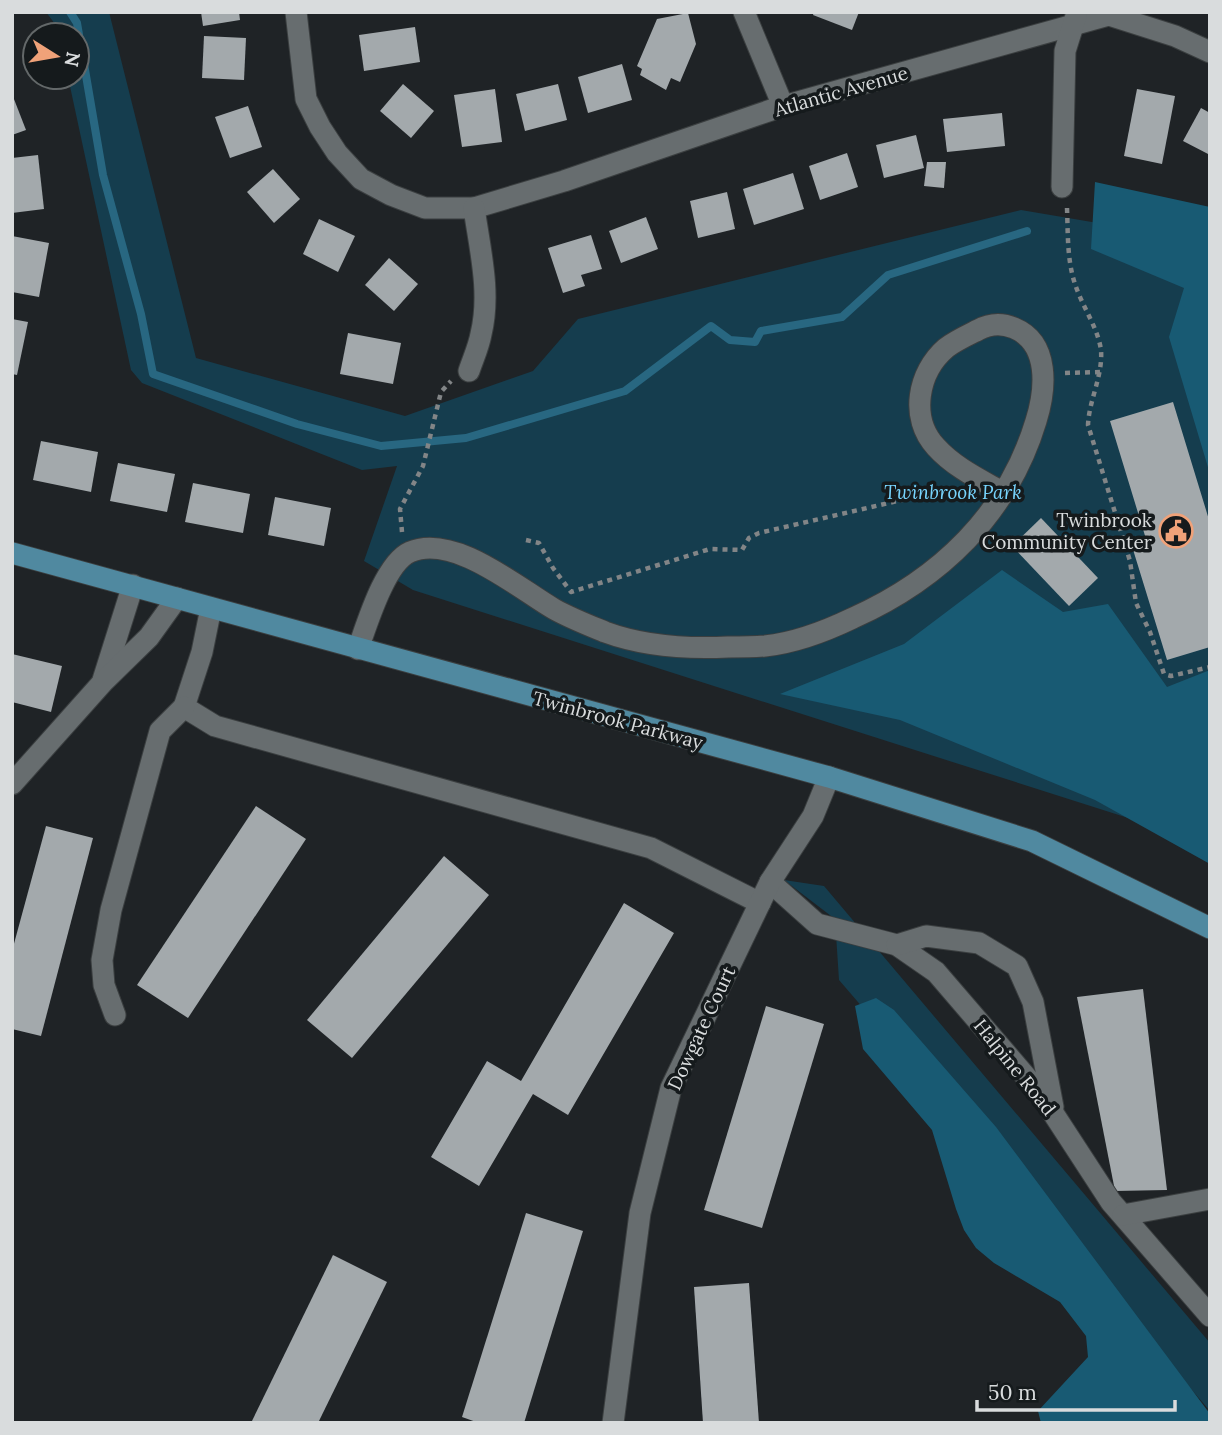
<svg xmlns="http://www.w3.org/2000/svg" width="1222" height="1435" font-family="Lora,serif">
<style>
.green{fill:#153d4e}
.forest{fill:#185a73}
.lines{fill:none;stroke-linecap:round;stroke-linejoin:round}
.stream{stroke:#286781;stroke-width:8}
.building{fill:#a3a9ac}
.minor-casing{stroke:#3b3f40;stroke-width:23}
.major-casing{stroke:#3b3f40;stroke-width:23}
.path{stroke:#828587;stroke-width:4.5;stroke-dasharray:5 5;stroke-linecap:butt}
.minor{stroke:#676d6f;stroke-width:21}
.major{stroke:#5089a0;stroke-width:21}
.labels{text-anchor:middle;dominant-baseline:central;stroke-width:7;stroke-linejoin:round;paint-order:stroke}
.street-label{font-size:19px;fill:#d9dcdd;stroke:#151a1c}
.park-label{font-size:19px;font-style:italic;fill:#77d4fd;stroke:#151a1c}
.poi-label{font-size:19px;fill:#d9dcdd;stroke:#151a1c;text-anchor:end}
</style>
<rect width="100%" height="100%" fill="#1f2326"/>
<!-- green -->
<g class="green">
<polygon points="46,12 109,12 196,358 405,416 533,371 578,319 1021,210 1139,230 1210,272 1210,848 1191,838 413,590 364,561 397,466 362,470 142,383 131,370 68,77 77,77 77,35 58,35 55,24"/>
<polygon points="784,880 824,886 1210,1343 1210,1411 839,980 835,919"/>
</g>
<!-- forest -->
<g class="forest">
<polygon points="1095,182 1210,207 1210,474 1169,337 1184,288 1091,249"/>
<polygon points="1002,570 1063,612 1108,604 1167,687 1210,670 1210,864 1095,800 900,720 780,694 904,644"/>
<polygon points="876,998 894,1010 996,1127 1210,1414 1210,1423 1041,1423 1038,1411 1088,1357 1086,1336 1060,1302 994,1263 976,1248 964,1230 956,1209 932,1130 863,1049 855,1006"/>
</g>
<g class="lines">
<!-- stream -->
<polyline class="stream" points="70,12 77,23 103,175 141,314 153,374 297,424 381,446 466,438 625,391 711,326 730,340 755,342 761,331 842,317 888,275 1027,231"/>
</g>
<!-- building -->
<g class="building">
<polygon points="201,12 239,12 240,20 203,26"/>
<polygon points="814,12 859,12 852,30 813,15"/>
<polygon points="688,13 696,44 680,82 671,78 666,90 640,75 642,69 637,66 657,19"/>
<polygon points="415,27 420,62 364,71 359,35"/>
<polygon points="204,36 246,38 244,80 202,78"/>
<polygon points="622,64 632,100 588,113 578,77"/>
<polygon points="403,84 434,111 411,138 380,111"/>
<polygon points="558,84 567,120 525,131 516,94"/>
<polygon points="495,89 502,142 462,147 454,95"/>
<polygon points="1137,89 1175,96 1162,164 1124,156"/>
<polygon points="12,94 26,130 12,135"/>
<polygon points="248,106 262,147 230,158 215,117"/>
<polygon points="1201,108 1210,113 1210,155 1183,141"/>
<polygon points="1002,113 1005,146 947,152 943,119"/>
<polygon points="916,135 924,168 884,178 876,145"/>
<polygon points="847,153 858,187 820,200 809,166"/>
<polygon points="38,155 44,209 12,213 12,158"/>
<polygon points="927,162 946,162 944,188 924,186"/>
<polygon points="273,169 300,199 274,223 247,192"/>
<polygon points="793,173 804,209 754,225 743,189"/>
<polygon points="727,192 735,229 698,238 690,201"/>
<polygon points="646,217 658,249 621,263 609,231"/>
<polygon points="319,219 355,236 338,272 303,254"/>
<polygon points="591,235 602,269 581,275 585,286 563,293 548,248"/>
<polygon points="12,236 49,243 39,297 12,292"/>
<polygon points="389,258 418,284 394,311 365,285"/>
<polygon points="12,319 28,322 17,375 12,374"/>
<polygon points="348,333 401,343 393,384 340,374"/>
<polygon points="1173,402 1210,523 1210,647 1167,660 1131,543 1146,539 1110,421"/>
<polygon points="41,441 98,452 91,492 33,480"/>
<polygon points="118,463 175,474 167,512 110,501"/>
<polygon points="193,483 250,494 243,533 185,522"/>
<polygon points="275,497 331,508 324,546 268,535"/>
<polygon points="1041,518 1098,578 1069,606 1012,546"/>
<polygon points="12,654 62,666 51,712 12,702"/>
<polygon points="256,806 306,839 188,1018 137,985"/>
<polygon points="46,826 93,838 41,1036 12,1029 12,951"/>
<polygon points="444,856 489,895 352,1058 307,1020"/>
<polygon points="624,903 674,933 568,1115 533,1094 479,1186 431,1157 487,1061 521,1081"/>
<polygon points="1143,989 1167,1190 1115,1191 1077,997"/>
<polygon points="766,1006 824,1024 762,1228 704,1210"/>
<polygon points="526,1213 583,1231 524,1423 479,1423 462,1417"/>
<polygon points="333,1255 387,1282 318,1423 251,1423"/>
<polygon points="749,1283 759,1423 703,1423 694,1287"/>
</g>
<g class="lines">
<defs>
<g id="minor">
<polyline points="296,12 306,99 320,127 337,153 361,179 391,195 425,208 474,208 564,181 783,106 1109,15 1175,36 1210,52"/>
<polyline points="744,12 783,106"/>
<polyline points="1062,187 1065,51 1076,16"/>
<path d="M469,371C473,359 479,346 481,334C491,293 480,250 474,208"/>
<polyline points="211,608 202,652 184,707 215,726 651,848 760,903"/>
<path d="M358,649C367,624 385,563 410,552C454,533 518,588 554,609C570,618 588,625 605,632C643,646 688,649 728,647C740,647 752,647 765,646C794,643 826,631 853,618C940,579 1008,514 1036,421C1046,389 1050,343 1014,328C1002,323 989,324 978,330C968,335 955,341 946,348C918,372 909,418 936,447C954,467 979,479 1002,492"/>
<polyline points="103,680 133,585"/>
<polyline points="12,784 103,682 149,637 177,598"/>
<polyline points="770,882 817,924 897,945 936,972 1040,1093 1111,1202 1210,1316"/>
<polyline points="897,945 926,936 979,943 1017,966 1033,1002 1053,1107"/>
<polyline points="115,1015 104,985 102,960 111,910 160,731 184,707"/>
<polyline points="1123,1215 1210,1199"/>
<polyline points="613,1423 640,1213 671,1088 770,882 813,816 829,777"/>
</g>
<polyline id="major" points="12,553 829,777 1032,841 1210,928"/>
</defs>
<!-- minor casing -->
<use href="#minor" class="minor-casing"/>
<!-- major casing -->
<use href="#major" class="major-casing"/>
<!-- path -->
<g class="path">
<path d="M1067,208C1068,234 1067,260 1075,284C1082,306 1098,328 1101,350C1103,376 1089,400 1088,425L1130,561L1136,603L1150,632L1164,674L1171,676L1210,667"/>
<polyline points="1065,373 1100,372"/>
<polyline points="402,532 400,509 423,466 441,392 451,381"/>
<polyline points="526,540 539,543 553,568 571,592 710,549 742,550 749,538 759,533 902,500"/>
</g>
<!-- minor -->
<use href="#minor" class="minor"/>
<!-- major -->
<use href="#major" class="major"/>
</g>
<!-- icons -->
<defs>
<symbol id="civic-ring" viewBox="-11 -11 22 22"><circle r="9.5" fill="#151a1c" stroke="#f0a279" stroke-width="1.5"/><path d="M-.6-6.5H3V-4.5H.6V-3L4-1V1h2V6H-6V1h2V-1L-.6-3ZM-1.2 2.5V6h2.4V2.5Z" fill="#f0a279"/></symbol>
</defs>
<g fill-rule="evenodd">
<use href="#civic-ring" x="1157" y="512" width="38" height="38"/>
</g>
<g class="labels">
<!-- street labels -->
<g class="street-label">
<text transform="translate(841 91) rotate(-16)">Atlantic Avenue</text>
<text transform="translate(618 720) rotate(15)">Twinbrook Parkway</text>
<text transform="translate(701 1028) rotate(-65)">Dowgate Court</text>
<text transform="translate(1015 1067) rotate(51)">Halpine Road</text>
</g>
<!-- park labels -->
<g class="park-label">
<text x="953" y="492">Twinbrook Park</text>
</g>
<!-- poi labels -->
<g class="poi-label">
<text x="1152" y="520">Twinbrook<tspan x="1152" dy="22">Community Center</tspan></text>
</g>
</g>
<!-- border -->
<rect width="1222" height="1435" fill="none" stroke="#d9dcdd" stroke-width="28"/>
<!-- north arrow -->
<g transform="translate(56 56) rotate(101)"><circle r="33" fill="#151a1c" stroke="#636869" stroke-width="2"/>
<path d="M0-5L12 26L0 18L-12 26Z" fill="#f0a279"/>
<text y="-10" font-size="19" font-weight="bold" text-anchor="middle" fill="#d9dcdd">N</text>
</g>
<!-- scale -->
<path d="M977 1400v10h198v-10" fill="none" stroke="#d9dcdd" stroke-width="3.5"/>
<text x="988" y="1400" font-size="21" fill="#d9dcdd" stroke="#151a1c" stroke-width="5" paint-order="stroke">50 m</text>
</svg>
